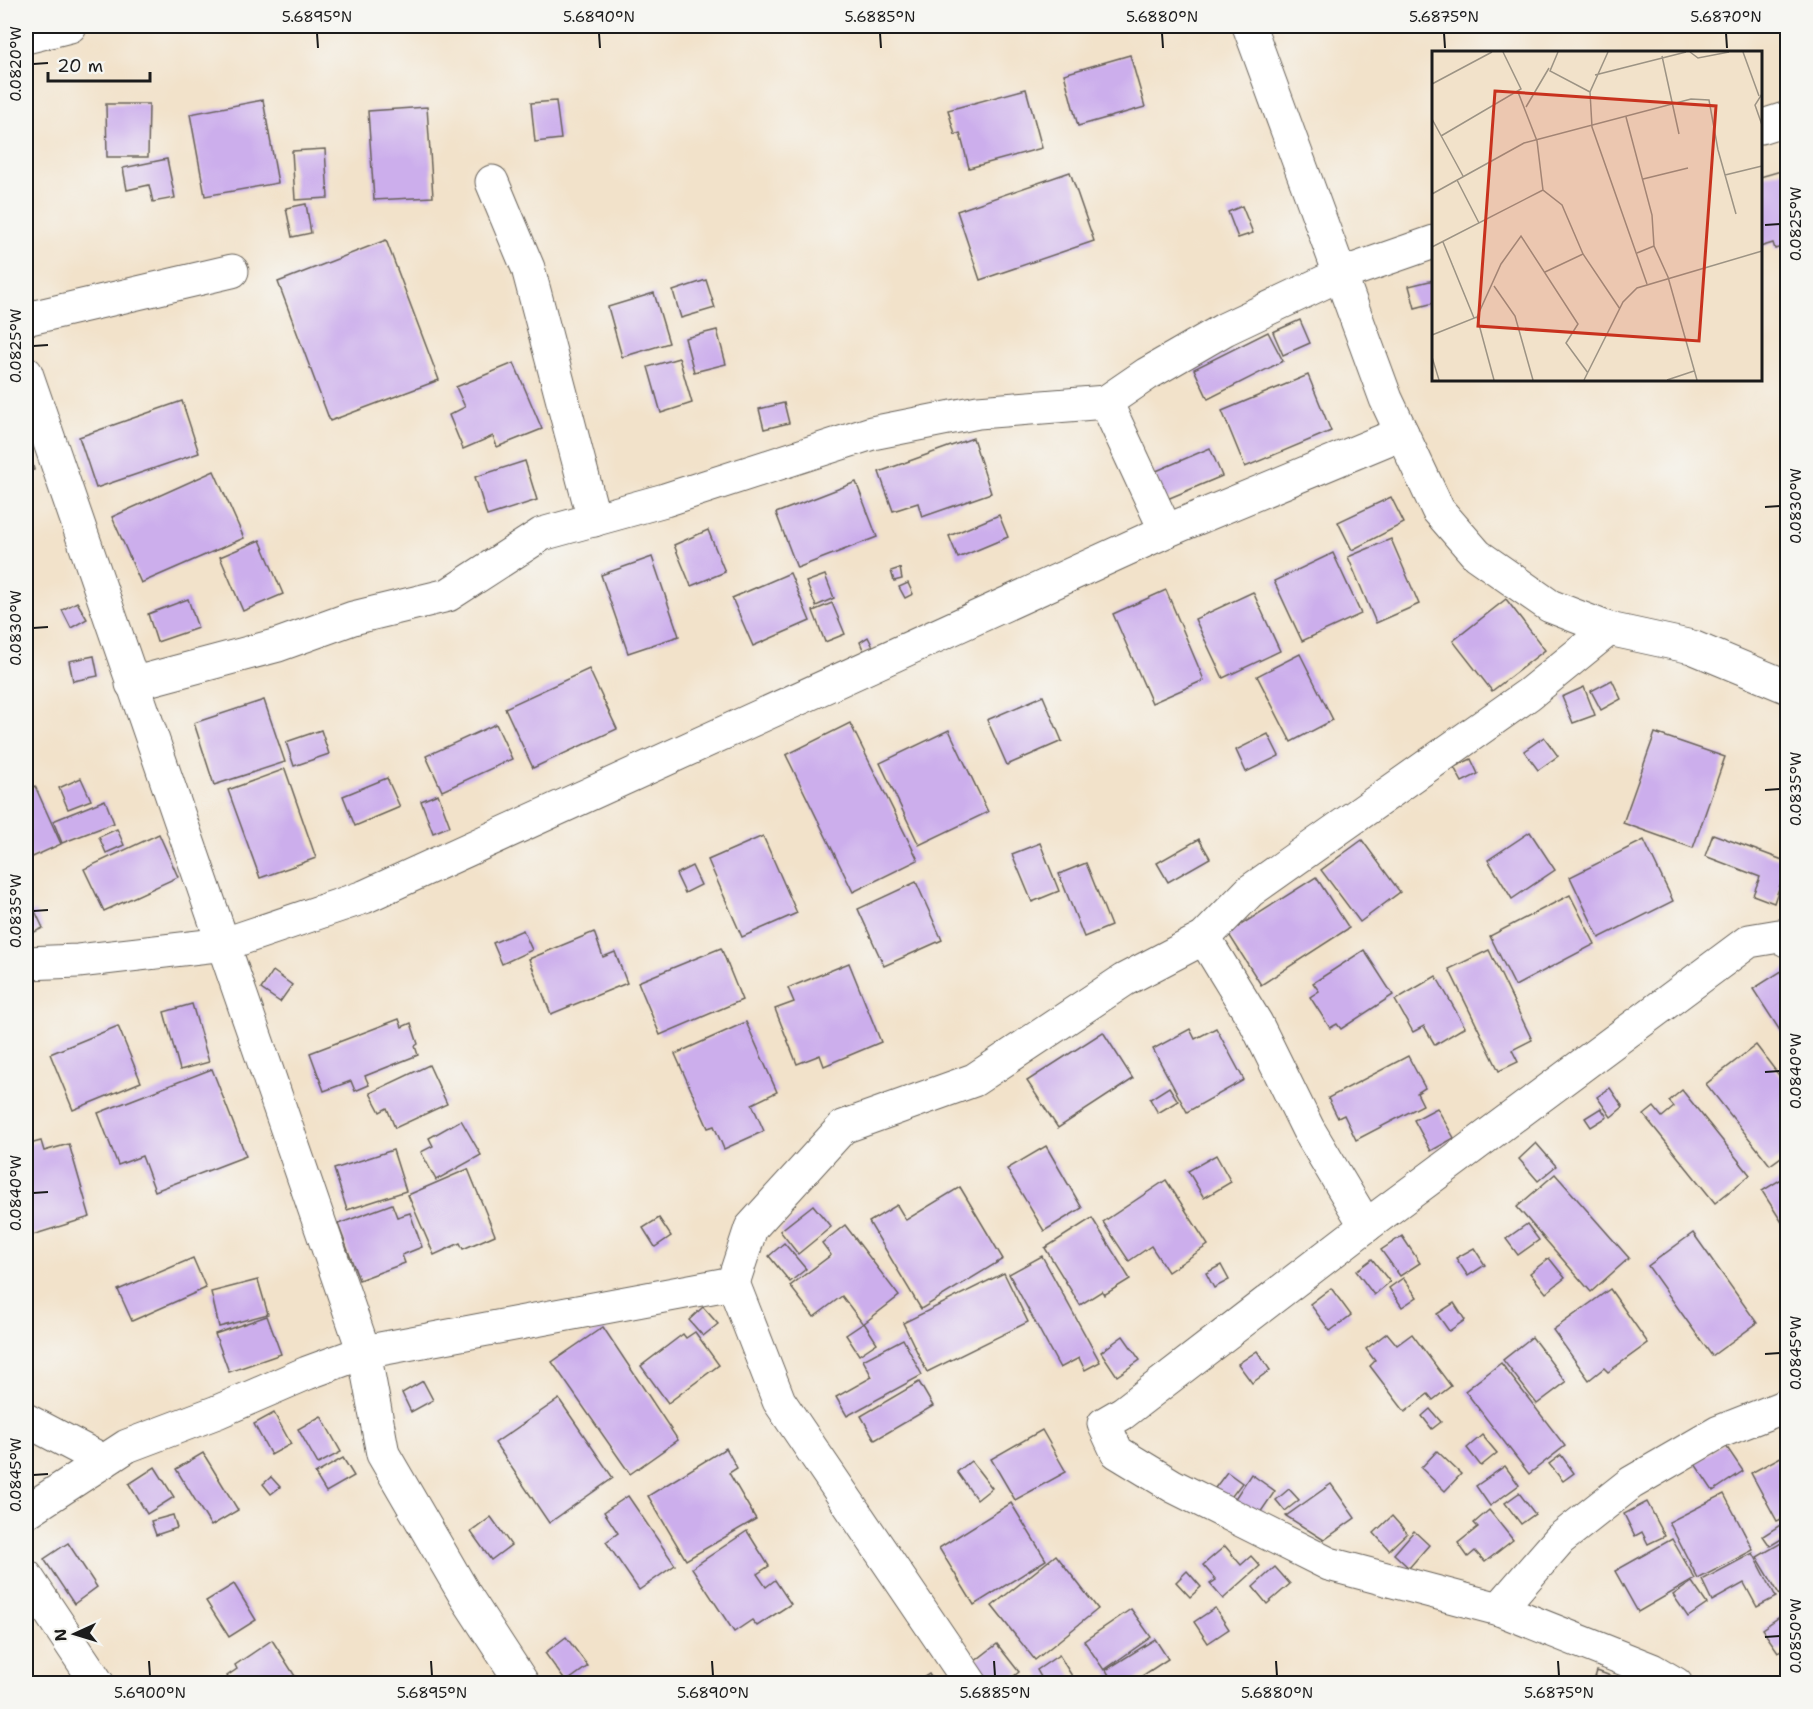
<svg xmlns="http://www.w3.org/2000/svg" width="1813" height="1709" font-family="'Shantell Sans',sans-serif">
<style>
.building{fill:#ccaeec}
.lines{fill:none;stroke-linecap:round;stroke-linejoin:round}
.minor-casing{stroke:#676159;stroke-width:35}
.minor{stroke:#fff;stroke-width:33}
.ticks{fill:none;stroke:#1c1c1c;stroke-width:2}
.inset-road{fill:none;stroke:#9c9384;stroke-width:1.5}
.view{fill:#c8321e;fill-opacity:0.15;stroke:#c8321e;stroke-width:3}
.inset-edge{fill:none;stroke:#1c1c1c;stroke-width:3}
.neatline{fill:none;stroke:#1c1c1c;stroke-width:2}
.ticks-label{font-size:15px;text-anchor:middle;fill:#1c1c1c}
</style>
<rect width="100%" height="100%" fill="#f6f6f2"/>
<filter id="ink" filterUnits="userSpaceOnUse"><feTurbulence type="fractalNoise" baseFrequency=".0167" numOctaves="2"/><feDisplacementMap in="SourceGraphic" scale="12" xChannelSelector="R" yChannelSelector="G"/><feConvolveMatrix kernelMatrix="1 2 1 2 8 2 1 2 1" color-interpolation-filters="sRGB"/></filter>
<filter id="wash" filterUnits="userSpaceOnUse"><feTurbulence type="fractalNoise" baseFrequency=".008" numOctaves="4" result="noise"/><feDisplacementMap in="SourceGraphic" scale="24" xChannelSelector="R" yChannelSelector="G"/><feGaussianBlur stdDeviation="1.35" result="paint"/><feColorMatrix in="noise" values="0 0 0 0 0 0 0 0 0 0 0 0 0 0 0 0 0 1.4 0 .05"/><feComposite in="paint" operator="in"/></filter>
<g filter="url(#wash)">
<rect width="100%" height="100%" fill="#f2e2ca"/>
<g id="blocks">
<!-- building -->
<g class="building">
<polygon points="1130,55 1145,107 1078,126 1064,74"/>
<polygon points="1026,89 1042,148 969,168 960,133 955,135 948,110"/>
<polygon points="263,100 278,183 205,196 190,114"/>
<polygon points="556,101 561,139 535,142 531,103"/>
<polygon points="106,104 149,104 148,157 107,157"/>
<polygon points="427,107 433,197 374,200 368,111"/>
<polygon points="325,149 328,198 295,200 292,151"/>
<polygon points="167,159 175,198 153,202 149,185 127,190 123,168"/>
<polygon points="1788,169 1788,245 1775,249 1773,243 1760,247 1760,177"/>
<polygon points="1070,172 1094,241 980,280 957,211"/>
<polygon points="26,202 30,218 26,219"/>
<polygon points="306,204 311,233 292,237 286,208"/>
<polygon points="1242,206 1253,233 1238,238 1228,212"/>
<polygon points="386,240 439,380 330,421 278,282"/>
<polygon points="706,280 715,308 681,318 673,291"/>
<polygon points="1434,280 1434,303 1415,308 1409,286"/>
<polygon points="654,293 669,343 622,357 608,307"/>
<polygon points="1300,320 1310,343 1283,355 1273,332"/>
<polygon points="717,330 726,364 694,372 685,338"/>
<polygon points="1268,332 1283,361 1208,399 1194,369"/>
<polygon points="679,358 692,403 661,413 648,367"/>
<polygon points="514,363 542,429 497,447 493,436 463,449 449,415 465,407 456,387"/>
<polygon points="1308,375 1331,431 1245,467 1222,411"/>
<polygon points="182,401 199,453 96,488 79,437"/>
<polygon points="784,403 789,423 764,429 759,409"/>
<polygon points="973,438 991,493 922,517 918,503 893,511 879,472"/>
<polygon points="1210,448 1222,476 1165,500 1154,472"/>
<polygon points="29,449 34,470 26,472 26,450"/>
<polygon points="525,461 537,500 487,516 475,477"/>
<polygon points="214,471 244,538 141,583 112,517"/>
<polygon points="856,482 877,537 797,568 776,513"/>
<polygon points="1391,497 1404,523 1352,550 1338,522"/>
<polygon points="999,515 1008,537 958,558 949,536"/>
<polygon points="708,530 725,572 691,586 674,545"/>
<polygon points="1391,539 1419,604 1376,623 1348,557"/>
<polygon points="260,540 283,594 243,611 220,557"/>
<polygon points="1333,553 1361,614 1302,641 1274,581"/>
<polygon points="652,557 679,636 628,653 601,575"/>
<polygon points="900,568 902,579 894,581 891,571"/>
<polygon points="790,573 810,621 753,646 732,598"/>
<polygon points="825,575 834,598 816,606 806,582"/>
<polygon points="908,583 913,594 905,598 899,587"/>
<polygon points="1166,590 1204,680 1152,703 1113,614"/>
<polygon points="1253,592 1280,651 1223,678 1195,619"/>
<polygon points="188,599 198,628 157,642 148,614"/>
<polygon points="1506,599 1545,650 1492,691 1453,641"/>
<polygon points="77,602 87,619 71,628 62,610"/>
<polygon points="832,603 845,634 825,642 813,611"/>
<polygon points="868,637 873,647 864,652 860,642"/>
<polygon points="1300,654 1333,720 1291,742 1257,676"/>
<polygon points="94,656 98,676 73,681 69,661"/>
<polygon points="589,669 617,729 533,768 505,708"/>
<polygon points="1612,680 1621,699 1601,710 1591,691"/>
<polygon points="1584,687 1595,715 1573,723 1562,697"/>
<polygon points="1043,696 1062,741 1007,765 987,720"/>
<polygon points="264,700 285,762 214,785 194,723"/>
<polygon points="850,723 918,860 853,892 786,755"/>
<polygon points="496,724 512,759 442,791 426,756"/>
<polygon points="321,730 329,754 294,766 286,742"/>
<polygon points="949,730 988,812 919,845 880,763"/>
<polygon points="1655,733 1725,757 1693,848 1623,823"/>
<polygon points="1268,734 1279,756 1246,772 1236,750"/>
<polygon points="1544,737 1558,756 1538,770 1524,751"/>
<polygon points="1471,759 1478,774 1462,782 1454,767"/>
<polygon points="285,769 316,858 260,878 228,790"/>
<polygon points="81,778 91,800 68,809 59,788"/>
<polygon points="387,778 400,807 355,826 343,796"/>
<polygon points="35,786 61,844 26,860 26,790"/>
<polygon points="438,794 450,826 433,833 421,801"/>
<polygon points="105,800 114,823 62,843 53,821"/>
<polygon points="117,829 124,845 106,853 99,837"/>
<polygon points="1530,832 1555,870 1512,899 1488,860"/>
<polygon points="159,834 178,877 104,911 84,869"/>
<polygon points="1713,834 1788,862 1774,903 1753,895 1760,877 1705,856"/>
<polygon points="763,836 797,913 742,937 708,860"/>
<polygon points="1199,839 1210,858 1168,882 1157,863"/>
<polygon points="1362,840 1400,892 1360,922 1321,870"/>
<polygon points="1644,840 1673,901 1599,938 1570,877"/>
<polygon points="1040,843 1059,891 1032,902 1012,854"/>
<polygon points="1086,863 1111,926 1084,937 1059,874"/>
<polygon points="692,866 701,885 685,893 676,874"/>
<polygon points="1316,877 1349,928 1261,985 1228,933"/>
<polygon points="916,882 942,940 884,966 858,909"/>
<polygon points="1570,895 1595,944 1515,986 1490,936"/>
<polygon points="35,911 43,928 26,936 26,915"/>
<polygon points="523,930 532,950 502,964 493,943"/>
<polygon points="594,932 603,957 615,952 627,983 551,1014 529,959"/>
<polygon points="721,948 742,1000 660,1035 638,982"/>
<polygon points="1364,950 1393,995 1341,1029 1337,1024 1330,1028 1310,997 1319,991 1313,983"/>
<polygon points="1489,950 1532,1040 1512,1050 1518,1062 1499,1071 1449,969"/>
<polygon points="849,963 881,1042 824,1066 820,1055 797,1064 775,1009 794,1002 788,988"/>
<polygon points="1788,967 1788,1043 1753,989"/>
<polygon points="273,971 292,985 280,1002 261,989"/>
<polygon points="1436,976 1465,1027 1435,1045 1424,1026 1413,1032 1395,1000"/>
<polygon points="192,1004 209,1062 180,1070 164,1012"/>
<polygon points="399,1019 402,1027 411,1023 418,1044 415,1046 418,1055 365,1076 369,1085 355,1091 351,1081 324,1091 310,1053"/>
<polygon points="746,1022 777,1092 752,1104 764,1131 724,1149 714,1126 708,1128 675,1054"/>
<polygon points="118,1026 141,1082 73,1110 50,1054"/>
<polygon points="1216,1028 1244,1080 1187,1112 1153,1049 1190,1029 1195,1039"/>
<polygon points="1103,1032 1133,1079 1058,1128 1027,1081"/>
<polygon points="1756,1045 1788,1087 1788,1152 1770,1165 1706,1084"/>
<polygon points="1408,1056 1425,1088 1417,1093 1423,1105 1356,1140 1344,1115 1338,1118 1328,1098"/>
<polygon points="429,1065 447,1104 395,1128 387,1108 380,1112 370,1093"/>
<polygon points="212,1069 246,1156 155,1191 142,1156 118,1165 98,1113"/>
<polygon points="1169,1087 1178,1101 1158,1113 1150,1099"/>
<polygon points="1610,1088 1623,1107 1611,1117 1597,1097"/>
<polygon points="1682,1090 1750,1175 1715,1203 1644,1115 1654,1107 1662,1117 1674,1107 1669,1101"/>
<polygon points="1437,1108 1454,1138 1431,1151 1414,1120"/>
<polygon points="1601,1108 1607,1117 1591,1127 1585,1118"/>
<polygon points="461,1120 481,1155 436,1180 421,1152 433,1146 429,1138"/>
<polygon points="41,1141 44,1151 69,1144 90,1217 26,1237 26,1145"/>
<polygon points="1536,1143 1556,1166 1538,1181 1519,1159"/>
<polygon points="1046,1146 1082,1208 1044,1231 1007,1169"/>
<polygon points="393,1150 406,1191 347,1210 334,1169"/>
<polygon points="1216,1155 1231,1182 1204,1198 1188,1171"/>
<polygon points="468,1169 495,1235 463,1249 460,1243 434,1255 408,1195"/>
<polygon points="1555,1174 1629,1258 1591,1292 1517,1207"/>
<polygon points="1788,1175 1788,1221 1783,1224 1762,1191"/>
<polygon points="1166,1180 1208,1245 1168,1272 1151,1246 1129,1261 1103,1222"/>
<polygon points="960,1187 1003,1259 921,1309 869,1222 897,1205 906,1220"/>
<polygon points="392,1204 397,1217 410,1213 422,1247 402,1255 405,1263 359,1280 338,1224"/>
<polygon points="813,1205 831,1227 798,1254 780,1231"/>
<polygon points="659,1218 671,1236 655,1247 643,1228"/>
<polygon points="1092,1218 1130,1279 1104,1295 1102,1291 1080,1305 1045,1248"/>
<polygon points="1527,1224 1539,1240 1518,1255 1506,1239"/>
<polygon points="845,1225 899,1296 863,1324 842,1296 814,1317 790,1286 831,1255 822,1243"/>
<polygon points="1693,1233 1757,1323 1712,1356 1648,1266"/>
<polygon points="1402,1236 1420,1263 1400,1276 1381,1250"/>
<polygon points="784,1243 806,1269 790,1282 769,1256"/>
<polygon points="1474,1248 1485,1265 1468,1276 1456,1258"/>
<polygon points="1042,1256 1100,1362 1085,1370 1079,1358 1060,1368 1009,1274"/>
<polygon points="193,1258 206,1288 132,1321 118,1290"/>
<polygon points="1549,1258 1565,1278 1546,1293 1530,1273"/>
<polygon points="1372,1259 1390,1282 1374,1295 1356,1271"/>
<polygon points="1221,1265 1229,1280 1214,1288 1206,1273"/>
<polygon points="1004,1273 1028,1322 927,1372 903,1323"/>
<polygon points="1403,1278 1417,1297 1402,1307 1389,1288"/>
<polygon points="258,1280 268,1314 219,1327 211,1292"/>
<polygon points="1331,1288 1351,1315 1330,1331 1310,1304"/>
<polygon points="1610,1289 1648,1343 1608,1372 1604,1368 1589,1380 1553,1330"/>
<polygon points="1454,1303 1465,1320 1449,1331 1437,1314"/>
<polygon points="703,1307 718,1324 703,1336 689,1320"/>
<polygon points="267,1316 281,1354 229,1372 215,1334"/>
<polygon points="864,1323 877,1343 859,1355 846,1335"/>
<polygon points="603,1327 678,1440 630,1474 552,1362"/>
<polygon points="695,1332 719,1365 668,1403 641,1366 683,1334 686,1338"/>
<polygon points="1387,1333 1397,1345 1412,1334 1451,1386 1433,1400 1428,1394 1405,1412 1370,1366 1375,1361 1366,1349"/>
<polygon points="1123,1336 1140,1360 1117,1376 1101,1352"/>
<polygon points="1532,1337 1566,1382 1537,1404 1503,1360"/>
<polygon points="903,1339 922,1375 847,1416 836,1397 872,1377 863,1360"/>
<polygon points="1257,1351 1270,1370 1252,1383 1238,1364"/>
<polygon points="1501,1363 1565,1446 1529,1474 1465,1391"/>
<polygon points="423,1381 433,1400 411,1412 402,1393"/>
<polygon points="919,1382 933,1406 875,1440 861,1416"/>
<polygon points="559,1399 613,1478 549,1523 495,1443"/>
<polygon points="1430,1409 1441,1422 1432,1429 1422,1416"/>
<polygon points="274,1413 291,1444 271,1455 254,1424"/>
<polygon points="321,1416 341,1452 318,1464 298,1429"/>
<polygon points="1042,1430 1066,1472 1015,1500 991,1459"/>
<polygon points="1482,1435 1497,1453 1481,1466 1467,1448"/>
<polygon points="1724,1443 1743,1471 1713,1491 1695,1464"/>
<polygon points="726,1448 737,1468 729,1473 756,1519 686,1560 648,1496"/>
<polygon points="1437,1451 1461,1474 1445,1491 1421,1468"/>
<polygon points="203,1453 238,1510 211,1526 176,1469"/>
<polygon points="1788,1453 1788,1516 1777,1521 1751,1473"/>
<polygon points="1561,1455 1574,1473 1563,1481 1549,1464"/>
<polygon points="343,1458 354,1476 326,1492 315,1474"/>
<polygon points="971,1461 992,1488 977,1500 957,1472"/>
<polygon points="1505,1466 1519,1485 1490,1506 1476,1486"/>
<polygon points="155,1467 174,1497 147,1514 129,1484"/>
<polygon points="1227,1472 1242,1483 1229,1500 1215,1488"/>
<polygon points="1251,1474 1275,1491 1258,1516 1234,1500"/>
<polygon points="271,1477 280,1487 271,1494 263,1484"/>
<polygon points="1331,1484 1355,1518 1324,1540 1286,1516"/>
<polygon points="1289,1489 1299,1500 1285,1511 1276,1500"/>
<polygon points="1519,1493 1535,1514 1521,1524 1505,1503"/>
<polygon points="1724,1494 1753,1550 1698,1579 1669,1522"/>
<polygon points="628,1496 675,1565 639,1590 606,1542 618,1533 604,1512"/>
<polygon points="1647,1502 1665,1536 1648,1544 1642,1532 1635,1536 1624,1514"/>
<polygon points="1011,1503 1046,1560 974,1605 939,1548"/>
<polygon points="1489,1510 1513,1540 1485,1562 1475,1551 1468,1557 1458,1543 1478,1527 1474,1523"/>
<polygon points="173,1515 177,1528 156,1535 151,1521"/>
<polygon points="1392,1516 1407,1533 1389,1550 1374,1533"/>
<polygon points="491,1517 511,1545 491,1560 471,1532"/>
<polygon points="1788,1520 1788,1535 1770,1546 1763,1536"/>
<polygon points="747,1531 769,1566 757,1574 766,1587 775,1580 791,1604 757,1626 752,1620 734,1632 692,1568"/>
<polygon points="1414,1531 1429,1545 1409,1568 1394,1554"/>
<polygon points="1672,1539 1695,1579 1638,1612 1615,1571"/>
<polygon points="1788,1539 1788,1609 1757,1557"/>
<polygon points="68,1543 97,1587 74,1604 44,1559"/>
<polygon points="1225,1546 1241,1565 1251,1556 1260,1566 1223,1599 1210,1584 1216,1580 1203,1565"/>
<polygon points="1753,1553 1776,1597 1757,1607 1744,1583 1712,1601 1702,1580"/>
<polygon points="1056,1555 1098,1609 1035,1660 992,1606"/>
<polygon points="1275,1567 1290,1584 1267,1604 1253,1587"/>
<polygon points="1187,1571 1201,1587 1190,1597 1176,1582"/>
<polygon points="1692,1582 1707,1604 1688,1617 1673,1595"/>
<polygon points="234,1584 256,1620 229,1637 206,1601"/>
<polygon points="1215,1608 1229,1629 1208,1643 1194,1622"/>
<polygon points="1131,1609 1151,1637 1104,1670 1084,1641"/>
<polygon points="1781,1616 1788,1624 1788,1645 1778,1652 1762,1629"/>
<polygon points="566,1637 588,1666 566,1682 545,1653"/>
<polygon points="1155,1639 1168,1659 1130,1684 1114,1684 1106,1670"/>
<polygon points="272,1640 300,1684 232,1684 227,1676 237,1669 235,1665"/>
<polygon points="997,1644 1019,1672 1004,1684 991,1684 974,1662"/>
<polygon points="1059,1655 1077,1684 1045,1684 1037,1670"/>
<polygon points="1597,1671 1622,1680 1621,1684 1593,1684"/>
<polygon points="929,1674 935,1684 913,1684"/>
</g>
</g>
</g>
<g filter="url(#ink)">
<use href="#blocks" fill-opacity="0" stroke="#676159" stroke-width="1.5"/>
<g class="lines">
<defs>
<g id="minor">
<polyline points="1249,26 1386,399 1438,510 1477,555 1550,606 1609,629 1692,647 1788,687"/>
<polyline points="26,37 70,26"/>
<polyline points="1760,127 1788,118"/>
<polyline points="492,182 528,268 594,520"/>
<polyline points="26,319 232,271"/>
<polyline points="26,373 364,1352 383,1454 465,1595 523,1684"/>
<polyline points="1106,402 1166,531"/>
<polyline points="132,684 278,645 353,618 448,595 542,534 665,500 872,433 978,412 1106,402 1147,374 1225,329 1339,275 1434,242"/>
<polyline points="1204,938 1256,1023 1308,1129 1366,1226"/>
<polyline points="26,963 78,961 225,944 364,897 1166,531 1402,433"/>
<polyline points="733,1283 779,1401 971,1684"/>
<polyline points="26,1420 104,1461"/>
<polyline points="26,1512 127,1446 217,1412 307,1373 364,1352 733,1283 751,1228 843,1127 974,1080 1124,980 1204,938 1250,891 1529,694 1609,629"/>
<polyline points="26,1576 98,1684"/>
<polyline points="1499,1609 1560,1539 1631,1483 1719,1432 1788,1405"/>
<polyline points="1676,1684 1652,1670 1499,1609 1329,1564 1173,1486 1117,1452 1104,1424 1123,1413 1366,1226 1749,941 1779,936 1788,941"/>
</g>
</defs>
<!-- minor casing -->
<use href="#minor" class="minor-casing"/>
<!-- minor -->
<use href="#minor" class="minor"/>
</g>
</g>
<!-- ticks -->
<path class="ticks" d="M317,33L318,48M599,33L600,48M880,33L881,48M1162,33L1163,48M1444,33L1445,48M1726,33L1727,48M33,64L48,63M1765,225L1780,224M33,346L48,345M1765,507L1780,506M33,628L48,627M1765,790L1780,789M33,911L48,910M1765,1072L1780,1071M33,1193L48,1192M1765,1354L1780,1353M33,1475L48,1474M1765,1637L1780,1636M149,1661L150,1676M431,1661L432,1676M712,1661L713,1676M994,1661L995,1676M1276,1661L1277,1676M1558,1661L1559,1676"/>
<!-- overview -->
<g transform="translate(1432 51)">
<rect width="330" height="330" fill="#f2e2ca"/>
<path class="inset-road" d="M126,1L118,20L158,41M176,1L158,41L160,76L215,233M258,1L266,7L297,1M311,1L327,45M230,5L247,83M163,24L254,1M0,33L60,1M86,41L105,90L111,139L130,154L151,203L188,258M330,43L323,54L330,74M94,56L117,17M194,66L220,164L222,195L236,226L265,329M0,68L31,125M9,85L89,38L71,1M293,124L330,115M211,128L256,117M25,129L47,172M0,143L92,92L259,48L277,49L286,99L304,163M11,191L42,267M0,196L111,139M205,202L222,195M113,221L151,203M62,235L83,265L101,329M45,266L62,329M0,284L45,266L69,213L89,185L146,273L134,292L156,322M0,306L7,329M152,329L191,251L205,237L330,200M235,329L262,320"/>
<path class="view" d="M63,40L284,55L267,290L46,275Z"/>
<rect width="330" height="330" class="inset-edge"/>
</g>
<!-- margin -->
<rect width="1813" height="1709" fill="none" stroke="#f6f6f2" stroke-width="66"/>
<!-- north arrow -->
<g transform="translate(75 1634) rotate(266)" stroke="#f6f6f2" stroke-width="4.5" paint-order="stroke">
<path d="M0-4.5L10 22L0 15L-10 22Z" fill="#1c1c1c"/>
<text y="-9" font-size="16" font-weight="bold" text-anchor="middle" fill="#1c1c1c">N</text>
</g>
<!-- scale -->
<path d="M48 72v9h102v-9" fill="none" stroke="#1c1c1c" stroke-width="3"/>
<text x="57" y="72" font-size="18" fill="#1c1c1c" stroke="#f6f6f2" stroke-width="4.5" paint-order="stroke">20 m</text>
<rect x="33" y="33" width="1747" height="1643" class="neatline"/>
<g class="ticks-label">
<text x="317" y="22">5.6895°N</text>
<text x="599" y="22">5.6890°N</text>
<text x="880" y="22">5.6885°N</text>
<text x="1162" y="22">5.6880°N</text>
<text x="1444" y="22">5.6875°N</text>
<text x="1726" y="22">5.6870°N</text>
<text transform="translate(16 64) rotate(-90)" y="5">0.0820°W</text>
<text transform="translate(1796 224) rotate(-90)" y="5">0.0825°W</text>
<text transform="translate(16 346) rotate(-90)" y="5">0.0825°W</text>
<text transform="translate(1796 506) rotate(-90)" y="5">0.0830°W</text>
<text transform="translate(16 628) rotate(-90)" y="5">0.0830°W</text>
<text transform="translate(1796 789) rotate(-90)" y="5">0.0835°W</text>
<text transform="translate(16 911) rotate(-90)" y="5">0.0835°W</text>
<text transform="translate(1796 1071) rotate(-90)" y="5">0.0840°W</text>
<text transform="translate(16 1193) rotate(-90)" y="5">0.0840°W</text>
<text transform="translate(1796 1353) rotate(-90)" y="5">0.0845°W</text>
<text transform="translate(16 1475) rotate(-90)" y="5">0.0845°W</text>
<text transform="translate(1796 1636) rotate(-90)" y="5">0.0850°W</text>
<text x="150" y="1698">5.6900°N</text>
<text x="432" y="1698">5.6895°N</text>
<text x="713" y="1698">5.6890°N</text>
<text x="995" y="1698">5.6885°N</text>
<text x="1277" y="1698">5.6880°N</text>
<text x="1559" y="1698">5.6875°N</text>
</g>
</svg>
